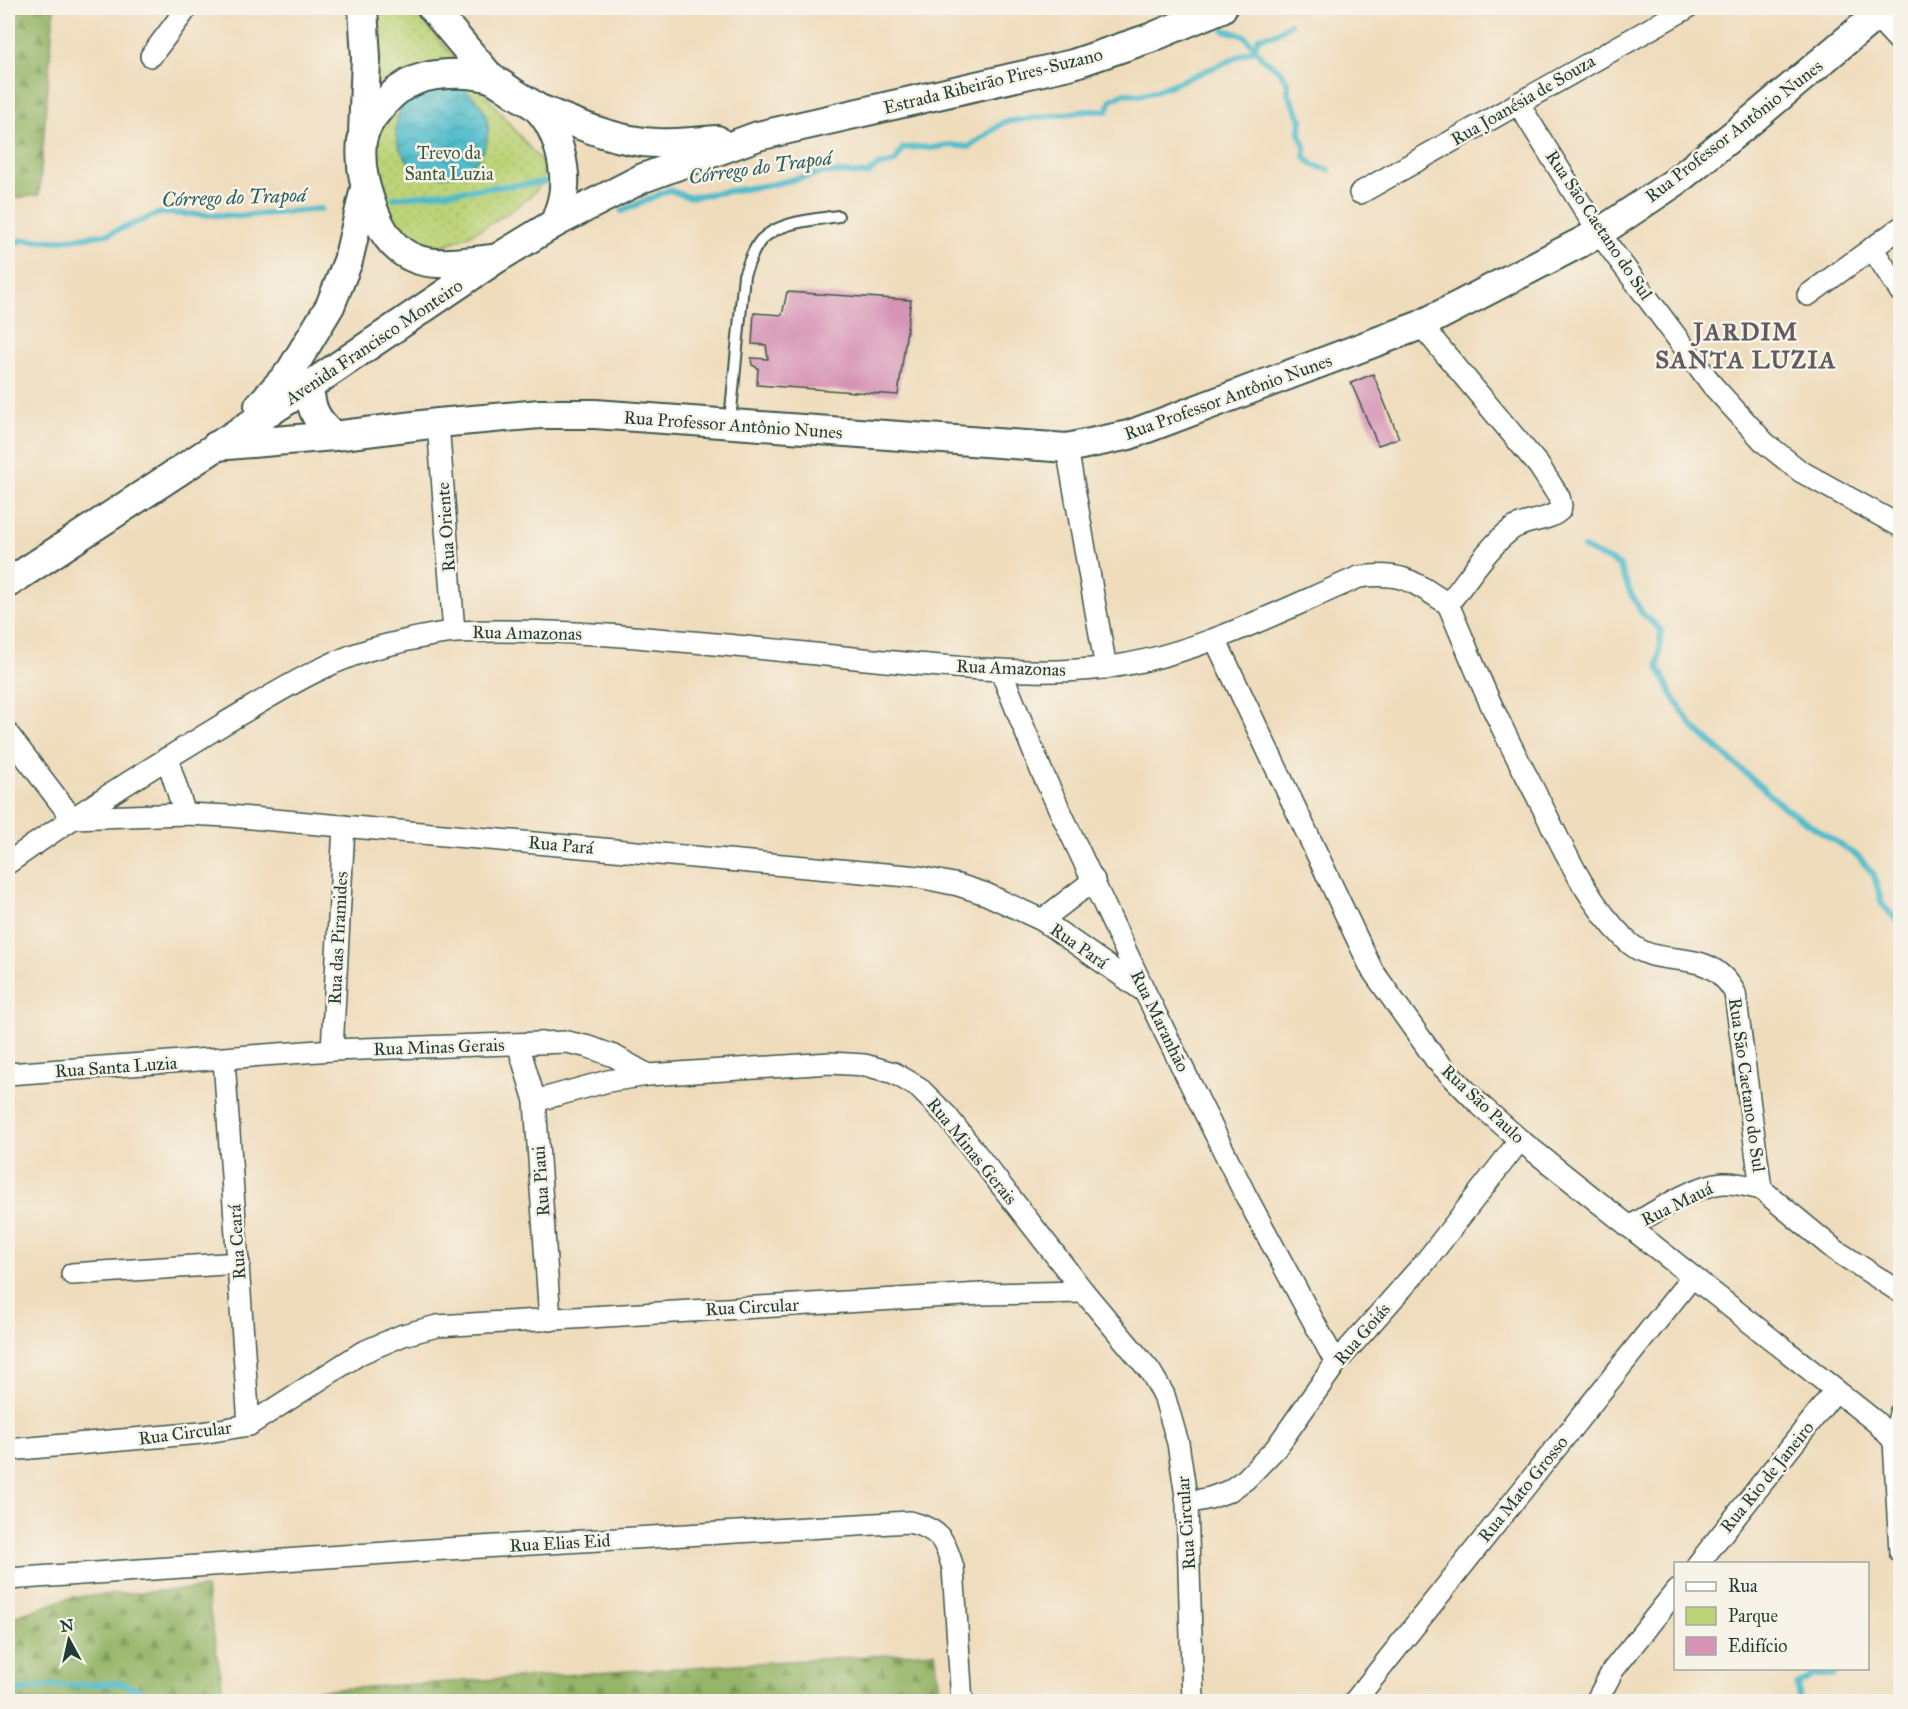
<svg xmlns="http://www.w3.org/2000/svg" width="1908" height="1709" font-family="'IM FELL Great Primer',serif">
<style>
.green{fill:url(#green-dots);stroke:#6e8856;stroke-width:1.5}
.forest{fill:url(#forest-firs);stroke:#5a794e;stroke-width:1.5}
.water{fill:url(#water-waves);stroke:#387c80;stroke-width:1.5}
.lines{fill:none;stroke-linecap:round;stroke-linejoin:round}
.stream{stroke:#50bccb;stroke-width:6}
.building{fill:#d693b5}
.lane-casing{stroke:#3e5548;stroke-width:14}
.street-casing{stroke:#3e5548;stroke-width:24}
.secondary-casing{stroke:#3e5548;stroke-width:32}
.lane{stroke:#fff;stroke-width:10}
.street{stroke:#fff;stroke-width:21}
.secondary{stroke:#fff;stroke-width:28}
.labels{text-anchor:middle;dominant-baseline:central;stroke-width:5;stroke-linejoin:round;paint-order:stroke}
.street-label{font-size:18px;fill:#1f3d34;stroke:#f7f3e8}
.park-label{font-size:18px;fill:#3e5b41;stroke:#f7f3e8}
.water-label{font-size:20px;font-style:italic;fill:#2b5d5a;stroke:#f7f3e8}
.district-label{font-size:24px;font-weight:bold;letter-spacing:1.5px;fill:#5f5b61;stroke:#f7f3e8}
</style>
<defs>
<pattern id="green-dots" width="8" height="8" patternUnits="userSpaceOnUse" patternTransform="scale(1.5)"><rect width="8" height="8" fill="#bcd377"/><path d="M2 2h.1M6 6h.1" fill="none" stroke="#a1b668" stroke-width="1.8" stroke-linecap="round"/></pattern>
<pattern id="forest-firs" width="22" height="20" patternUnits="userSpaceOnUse" patternTransform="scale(1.5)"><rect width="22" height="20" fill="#95b568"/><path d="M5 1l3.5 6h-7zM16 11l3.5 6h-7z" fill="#799456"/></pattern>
<pattern id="water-waves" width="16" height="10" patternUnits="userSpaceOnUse" patternTransform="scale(1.5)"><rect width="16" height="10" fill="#50bccb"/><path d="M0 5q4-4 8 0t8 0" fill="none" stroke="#429aa6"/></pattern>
</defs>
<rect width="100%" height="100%" fill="#f7f3e8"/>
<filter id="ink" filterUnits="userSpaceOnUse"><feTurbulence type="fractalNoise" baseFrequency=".0167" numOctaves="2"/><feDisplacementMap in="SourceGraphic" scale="12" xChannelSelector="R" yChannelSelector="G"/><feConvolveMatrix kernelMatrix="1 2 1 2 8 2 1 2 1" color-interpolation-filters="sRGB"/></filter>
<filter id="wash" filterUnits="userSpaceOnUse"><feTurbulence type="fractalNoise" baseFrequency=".008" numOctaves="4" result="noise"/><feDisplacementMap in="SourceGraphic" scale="24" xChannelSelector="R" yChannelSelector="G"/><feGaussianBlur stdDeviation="1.35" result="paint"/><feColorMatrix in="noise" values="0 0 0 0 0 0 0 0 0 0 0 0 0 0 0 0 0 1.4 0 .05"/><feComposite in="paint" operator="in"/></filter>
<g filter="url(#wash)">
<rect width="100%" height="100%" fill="#efdcbc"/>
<!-- green -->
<path class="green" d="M375,8H413L544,165C545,176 543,182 536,190C521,209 442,256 418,248C408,245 396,234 387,227L378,182L373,109Z"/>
<!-- forest -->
<g class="forest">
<polygon points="8,8 54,8 39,195 8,199"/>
<polygon points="206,1588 224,1696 935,1652 941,1701 8,1701 8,1619 72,1597"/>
</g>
<!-- water -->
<circle class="water" cx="442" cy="130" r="46"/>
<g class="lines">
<!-- stream -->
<g class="stream">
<polyline points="1224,30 1245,36 1263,59 1279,70 1288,83 1288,94 1301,118 1300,135 1305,146 1305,157 1313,165 1329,170"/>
<polyline points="394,198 544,182"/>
<polyline points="622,211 669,190 689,197 770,185 825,172 868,174 877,166 895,162 903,148 921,147 931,148 950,145 969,147 1004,122 1087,111 1107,111 1111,100 1125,93 1139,95 1156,91 1215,67 1253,50 1259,37 1275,34 1290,24"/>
<polyline points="8,244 23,240 53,241 108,234 160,213 239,216 321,209"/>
<polyline points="1584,548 1619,565 1630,592 1642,613 1661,630 1658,667 1671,693 1692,726 1785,808 1859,857 1874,875 1882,904 1900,924"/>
<polyline points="8,1692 48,1686 121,1683 168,1702"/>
<polyline points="1799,1702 1797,1685 1814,1675 1833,1675 1841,1668"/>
</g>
</g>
<g id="blocks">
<!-- building -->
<g class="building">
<polygon points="787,292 911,300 898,395 757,385 758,368 752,365 751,358 768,359 766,345 752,344 754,313 782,315"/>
<polygon points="1373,374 1399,438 1378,445 1351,383"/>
</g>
</g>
</g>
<g filter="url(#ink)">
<use href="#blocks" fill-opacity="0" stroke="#3e5548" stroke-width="1.5"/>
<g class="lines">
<defs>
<path id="lane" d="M730,421L744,275C749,263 753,249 761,240C780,221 814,220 838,216"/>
<g id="street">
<polyline points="1876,16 1900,42"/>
<polyline points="151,56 187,8"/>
<polyline points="1518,103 1599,233 1713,386 1765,443 1800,471 1900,526"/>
<polyline points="1360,193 1687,8"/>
<polyline points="1872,248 1900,291"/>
<polyline points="1808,295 1900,228"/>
<path d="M1421,325L1539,466L1559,497L1561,506L1560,510C1548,522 1526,519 1512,529C1490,544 1466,582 1448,604"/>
<polyline points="438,423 454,632"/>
<polyline points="1067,448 1106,668"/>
<path d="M1448,604C1465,643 1480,683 1499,721C1513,751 1529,780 1544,810C1567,856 1589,904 1626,940C1660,974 1706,941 1735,993L1761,1189L1835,1250L1900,1292"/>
<polyline points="1215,639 1372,970 1436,1060 1479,1104 1520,1140 1876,1422 1900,1447"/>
<polyline points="1001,671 1041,770 1145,992 1246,1196 1336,1363"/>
<polyline points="8,734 72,818 185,814 229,816 919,877 958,885 986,894 1042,920 1145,992"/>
<polyline points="167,758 185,814"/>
<path d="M8,863C78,813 151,768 225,723C276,693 329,658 387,645C409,640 434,633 457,632C524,629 592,633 658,639C745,646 830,656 916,664C979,669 1040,675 1103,668C1193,657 1277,612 1359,577C1403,571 1414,582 1448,604"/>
<polyline points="1042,920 1094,880"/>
<polyline points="518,1044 535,1101 550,1320"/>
<polyline points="332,1050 344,826"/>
<polyline points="224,1059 249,1425"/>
<polyline points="8,1074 332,1050 567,1042 589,1047 614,1056 648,1075 830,1063 865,1065 894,1073 918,1087 947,1116 1084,1292 1150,1371 1164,1395 1178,1443 1187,1503 1193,1702"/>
<polyline points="535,1101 608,1081 648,1075"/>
<path d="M1629,1227C1654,1213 1695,1185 1723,1183C1735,1182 1749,1186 1761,1189"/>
<polyline points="72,1274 239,1263"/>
<polyline points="1900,1413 1894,1440 1900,1552"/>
<polyline points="8,1450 201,1433 249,1425 361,1353 403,1335 437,1326 981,1294 1084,1292"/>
<polyline points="1187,1503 1210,1498 1229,1491 1246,1479 1276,1448 1336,1363 1426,1261 1520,1140"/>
<polyline points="1698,1564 1835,1391"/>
<path d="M8,1579L429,1550L909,1522C939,1529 945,1539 953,1568L962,1702"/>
<polyline points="1354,1702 1692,1277"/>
<polyline points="1596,1702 1613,1670 1676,1591"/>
</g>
<g id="secondary">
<polyline points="432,8 491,78"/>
<path d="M537,108C575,123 616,142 657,143C677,144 697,142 717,140"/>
<polyline points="363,134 366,58 363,8"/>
<path d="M492,259C440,265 400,273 376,216C366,192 359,168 362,141C364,129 371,118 379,109C387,99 395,91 406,85C426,72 468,71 490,78C498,81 506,88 514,93C521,98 530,102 537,108C558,128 569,173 562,201C560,209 557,216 555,223"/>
<path d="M309,386C311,411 316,420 334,436"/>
<polyline points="259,406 290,372 330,306 348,261 365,188"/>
<polyline points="216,446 334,436 438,423 540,414 595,414 1067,448 1129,435 1421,325 1599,233 1675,182 1753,119 1885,8"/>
<polyline points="8,583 309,386 496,259 555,223 643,178 758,136 1073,64 1150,38 1222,8"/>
</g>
</defs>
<!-- lane casing -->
<use href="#lane" class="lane-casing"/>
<!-- street casing -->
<use href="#street" class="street-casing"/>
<!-- secondary casing -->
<use href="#secondary" class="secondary-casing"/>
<!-- lane -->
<use href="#lane" class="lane"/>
<!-- street -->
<use href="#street" class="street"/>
<!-- secondary -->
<use href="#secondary" class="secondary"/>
</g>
</g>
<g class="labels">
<!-- street labels -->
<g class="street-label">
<text transform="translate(993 81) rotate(-14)">Estrada Ribeirão Pires-Suzano</text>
<text transform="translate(1523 100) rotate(-30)">Rua Joanésia de Souza</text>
<text transform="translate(1734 131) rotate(-38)">Rua Professor Antônio Nunes</text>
<text transform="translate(1599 225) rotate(56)">Rua São Caetano do Sul</text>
<text transform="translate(374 342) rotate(-34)">Avenida Francisco Monteiro</text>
<text transform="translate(1228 397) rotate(-20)">Rua Professor Antônio Nunes</text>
<text transform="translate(733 425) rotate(4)">Rua Professor Antônio Nunes</text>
<text transform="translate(446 527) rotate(-94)">Rua Oriente</text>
<text transform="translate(527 633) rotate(1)">Rua Amazonas</text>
<text transform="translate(1011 668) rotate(2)">Rua Amazonas</text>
<text transform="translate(561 845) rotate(5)">Rua Pará</text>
<text transform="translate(338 938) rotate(-87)">Rua das Piramides</text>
<text transform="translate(1079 946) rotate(35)">Rua Pará</text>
<text transform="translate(1160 1021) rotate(64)">Rua Maranhão</text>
<text transform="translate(439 1047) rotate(-2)">Rua Minas Gerais</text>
<text transform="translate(116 1067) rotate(-4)">Rua Santa Luzia</text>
<text transform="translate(1747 1085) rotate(82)">Rua São Caetano do Sul</text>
<text transform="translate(1483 1104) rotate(43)">Rua São Paulo</text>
<text transform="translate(972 1151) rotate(51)">Rua Minas Gerais</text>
<text transform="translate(541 1181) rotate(-94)">Rua Piaui</text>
<text transform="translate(1677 1204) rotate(-26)">Rua Mauá</text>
<text transform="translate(237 1242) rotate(-94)">Rua Ceará</text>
<text transform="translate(752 1307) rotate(-3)">Rua Circular</text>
<text transform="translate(1362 1334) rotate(-49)">Rua Goiás</text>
<text transform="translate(185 1433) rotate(-7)">Rua Circular</text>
<text transform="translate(1767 1477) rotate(-51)">Rua Rio de Janeiro</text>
<text transform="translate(1523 1489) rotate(-51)">Rua Mato Grosso</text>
<text transform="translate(1186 1523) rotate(-94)">Rua Circular</text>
<text transform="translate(560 1543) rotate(-3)">Rua Elias Eid</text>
</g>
<!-- park labels -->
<g class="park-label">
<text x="449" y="153">Trevo da<tspan x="449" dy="21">Santa Luzia</tspan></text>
</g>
<!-- water labels -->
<g class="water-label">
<text transform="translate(760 167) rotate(-8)">Córrego do Trapoá</text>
<text transform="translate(234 197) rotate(-2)">Córrego do Trapoá</text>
</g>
<!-- district labels -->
<g class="district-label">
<text x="1746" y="332">JARDIM<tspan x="1746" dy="28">SANTA LUZIA</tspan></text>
</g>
</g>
<!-- margin -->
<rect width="1908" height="1709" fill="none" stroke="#f7f3e8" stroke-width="30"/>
<!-- legend -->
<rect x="1674" y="1562" width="195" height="108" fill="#f7f3e8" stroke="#a1aaa0" stroke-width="1.5"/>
<rect x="1686" y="1582" width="30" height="9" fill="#ffffff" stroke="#a1aaa0" stroke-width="1.5"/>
<text x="1728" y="1592" font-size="18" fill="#1f3d34">Rua</text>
<rect x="1686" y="1607" width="30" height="18" fill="#bcd377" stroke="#a1aaa0" stroke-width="1.5"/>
<text x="1728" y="1622" font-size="18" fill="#1f3d34">Parque</text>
<rect x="1686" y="1637" width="30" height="18" fill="#d693b5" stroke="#a1aaa0" stroke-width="1.5"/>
<text x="1728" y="1652" font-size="18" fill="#1f3d34">Edifício</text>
<!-- north arrow -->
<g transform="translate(69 1640) rotate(352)" stroke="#f7f3e8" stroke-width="4.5" paint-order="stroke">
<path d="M0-4.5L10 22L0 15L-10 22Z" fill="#1f3d34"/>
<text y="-9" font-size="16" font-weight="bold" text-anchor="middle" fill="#1f3d34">N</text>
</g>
</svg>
